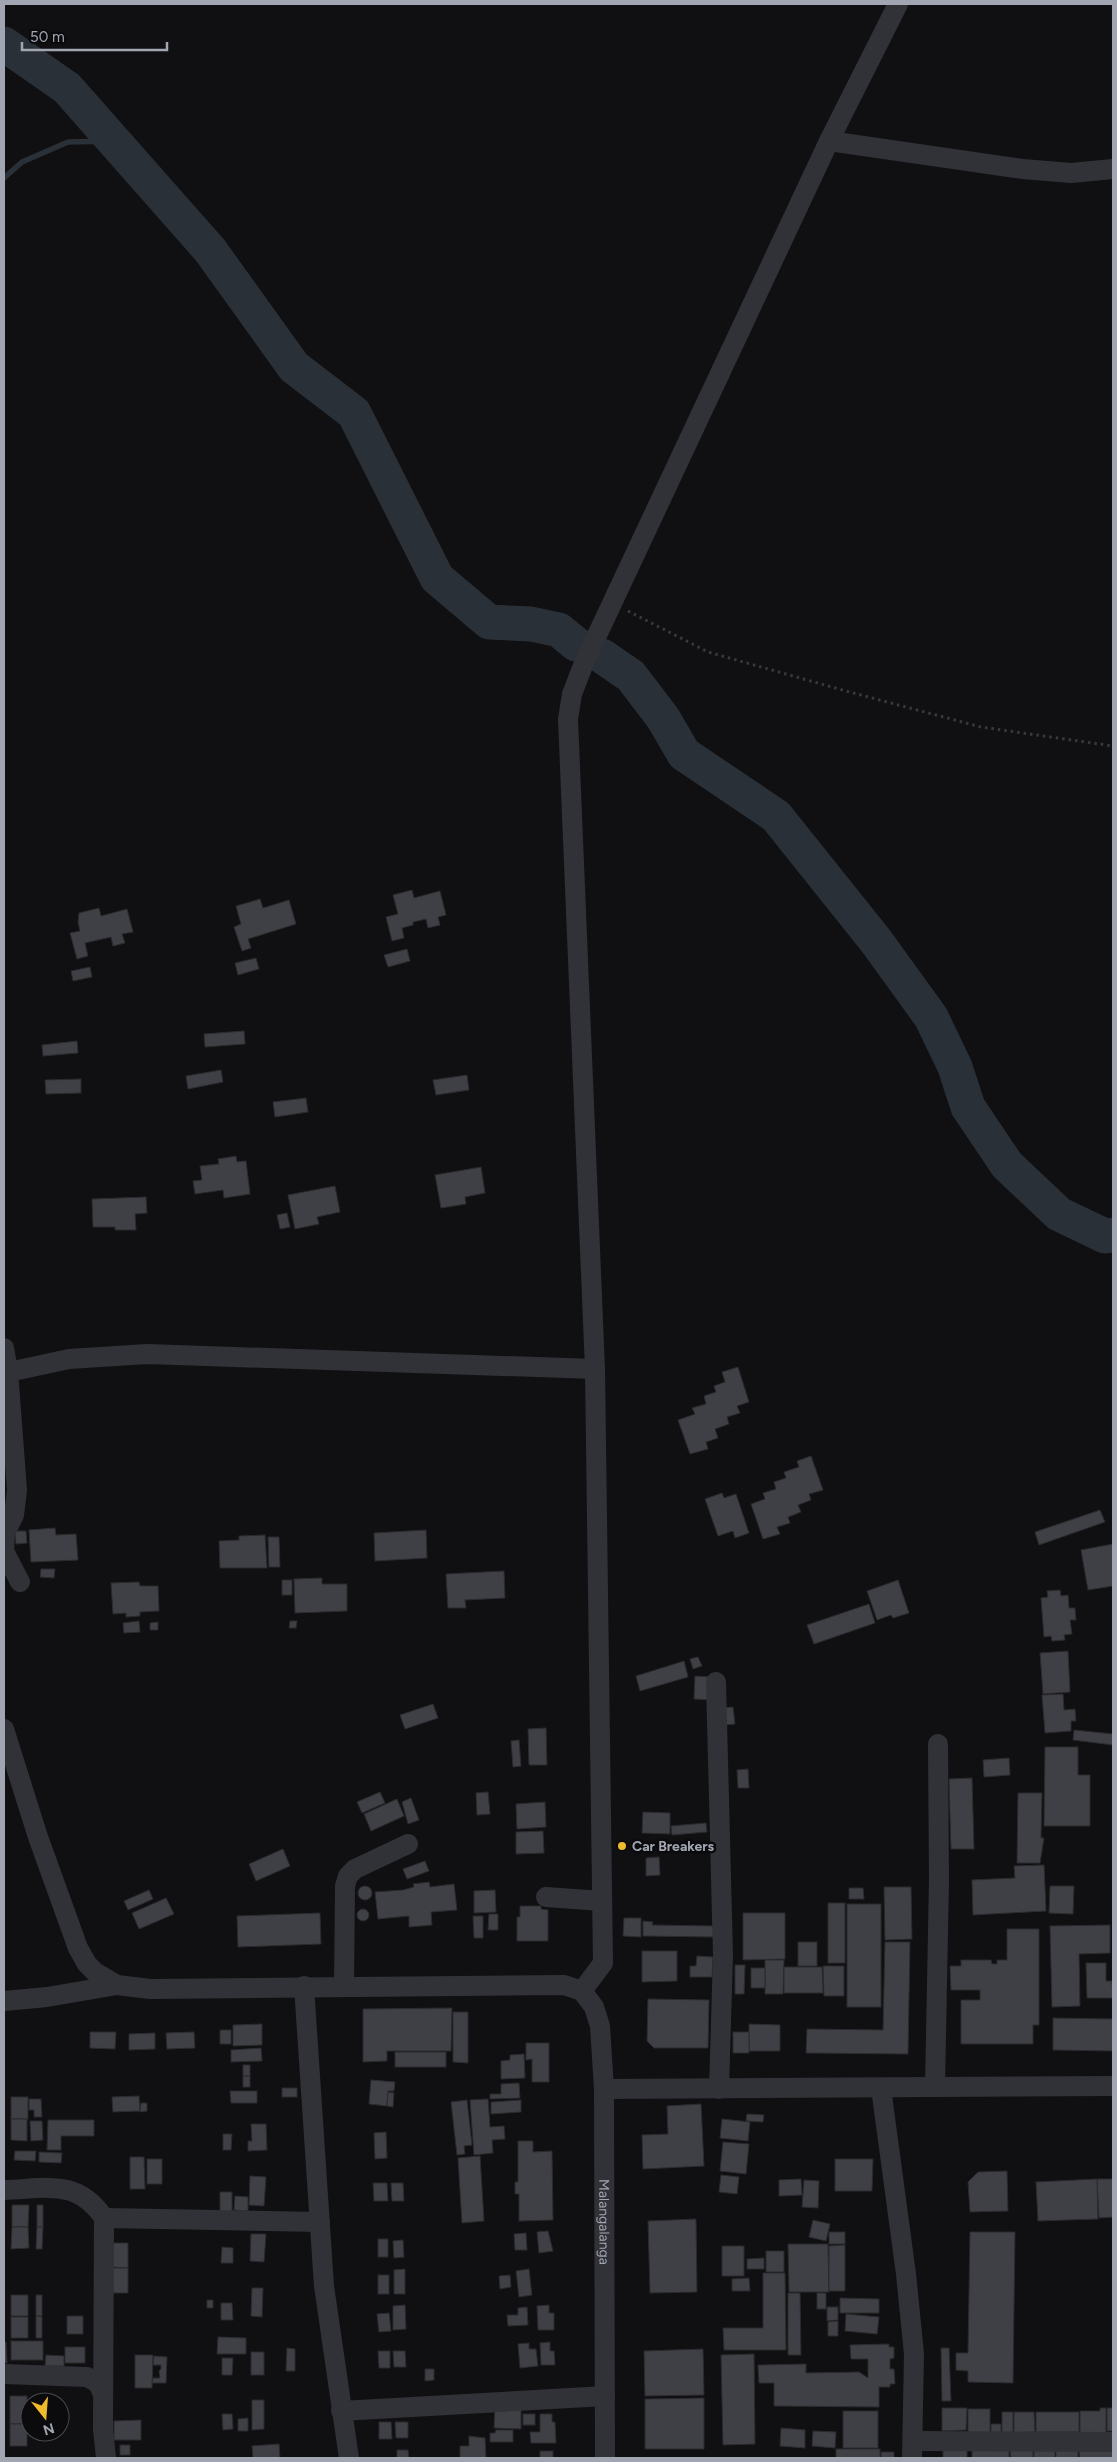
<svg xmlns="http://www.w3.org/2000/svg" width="1117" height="2462" font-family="Figtree,sans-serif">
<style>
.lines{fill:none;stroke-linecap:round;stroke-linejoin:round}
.stream{stroke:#293037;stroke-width:5.5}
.river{stroke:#293037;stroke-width:35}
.building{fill:#3f4045;stroke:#2b2a2e}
.path{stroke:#37393e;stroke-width:3;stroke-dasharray:2.5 4;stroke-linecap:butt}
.minor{stroke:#313237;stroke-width:20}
.poi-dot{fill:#eebb2c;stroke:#0b0b0d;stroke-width:2}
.labels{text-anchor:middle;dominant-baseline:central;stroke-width:5;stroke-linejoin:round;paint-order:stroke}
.poi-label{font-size:14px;font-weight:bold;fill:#a2a6b2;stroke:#0b0b0d;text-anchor:start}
.street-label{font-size:14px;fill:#a2a6b2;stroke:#0b0b0d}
</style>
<rect width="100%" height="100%" fill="#101012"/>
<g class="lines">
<!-- stream -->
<polyline class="stream" points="4,178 22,162 68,142 113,141"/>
<!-- river -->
<g class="river">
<polyline points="4,44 67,88 210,250 294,367 354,413 437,578 489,622 531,624 559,630 576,644"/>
<polyline points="602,656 631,676 663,718 684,754 776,816 876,941 931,1017 955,1067 968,1107 1007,1165 1059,1214 1105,1236 1113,1235"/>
</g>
</g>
<!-- building -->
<g class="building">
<polygon points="412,890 414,898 440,891 446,915 438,917 440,925 428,928 426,919 413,922 413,925 402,928 404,938 392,941 386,917 398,914 393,895"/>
<polygon points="260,899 263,908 289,900 296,924 248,939 251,948 242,951 234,927 241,924 236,906"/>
<polygon points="99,908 101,916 127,909 133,932 122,934 125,943 113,946 111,937 85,943 88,956 77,959 70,933 80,931 78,922 79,913"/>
<polygon points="407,949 410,961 388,967 384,955"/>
<polygon points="256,958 259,969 238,975 235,963"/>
<polygon points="90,967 92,977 73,981 71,971"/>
<polygon points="244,1031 245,1044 205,1047 204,1034"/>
<polygon points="77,1041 78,1053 43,1056 42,1045"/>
<polygon points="221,1070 223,1082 188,1089 186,1076"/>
<polygon points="467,1075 469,1090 436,1095 433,1080"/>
<polygon points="81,1079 81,1093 46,1094 45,1080"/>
<polygon points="306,1098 308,1112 275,1117 273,1102"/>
<polygon points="236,1156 237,1162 246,1161 250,1194 224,1198 223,1190 195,1194 193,1181 202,1180 200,1166 219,1164 218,1159"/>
<polygon points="481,1167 485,1193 465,1197 466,1204 441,1208 435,1175"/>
<polygon points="335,1186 340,1212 317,1217 319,1224 295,1229 288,1195"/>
<polygon points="146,1197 147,1213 135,1214 136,1230 115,1230 115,1227 93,1227 92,1199"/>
<polygon points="287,1213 290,1227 280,1229 277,1215"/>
<polygon points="738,1367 749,1402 737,1406 740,1413 727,1417 729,1424 715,1429 718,1438 706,1442 708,1449 690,1454 678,1420 695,1414 692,1408 706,1404 704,1396 716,1392 714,1386 725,1382 722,1372"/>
<polygon points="811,1456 823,1490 809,1494 811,1500 798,1505 801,1512 788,1517 790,1523 777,1527 780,1534 763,1539 751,1504 765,1499 763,1493 776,1489 774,1482 786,1478 784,1472 799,1467 797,1461"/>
<polygon points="722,1493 724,1498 736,1494 749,1533 735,1538 733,1531 718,1536 705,1499"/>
<polygon points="1100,1510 1105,1522 1039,1545 1035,1532"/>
<polygon points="55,1528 56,1535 76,1534 78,1560 31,1562 29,1530"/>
<polygon points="426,1530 427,1558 375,1561 374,1533"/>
<polygon points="15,1531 26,1531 27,1543 16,1544"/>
<polygon points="265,1535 267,1568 220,1568 219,1541 239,1540 239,1536"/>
<polygon points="268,1537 279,1537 280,1567 269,1567"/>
<polygon points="1113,1544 1113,1586 1088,1590 1081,1550"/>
<polygon points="41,1569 55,1569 54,1578 40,1577"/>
<polygon points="504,1571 505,1598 465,1600 466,1608 448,1608 446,1574"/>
<polygon points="322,1578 322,1584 347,1584 347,1611 295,1613 294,1579"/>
<rect x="282" y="1580" width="10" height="15"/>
<polygon points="898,1580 909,1613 893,1618 891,1615 877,1620 867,1591"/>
<polygon points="139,1582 140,1586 158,1586 159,1611 140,1612 140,1616 126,1617 126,1613 113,1614 111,1583"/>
<polygon points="1060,1590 1061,1596 1068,1595 1069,1608 1075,1608 1076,1620 1070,1620 1072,1634 1064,1635 1065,1640 1052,1641 1051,1636 1044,1637 1041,1598 1048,1597 1047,1591"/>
<polygon points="869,1604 875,1623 814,1644 807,1625"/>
<polygon points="139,1621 140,1632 124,1633 123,1623"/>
<polygon points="290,1621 297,1621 296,1628 289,1628"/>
<polygon points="158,1622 158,1630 150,1630 150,1623"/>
<polygon points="1068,1651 1070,1692 1043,1694 1040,1653"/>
<polygon points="698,1657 702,1666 693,1669 690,1659"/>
<polygon points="684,1661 688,1677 640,1691 636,1676"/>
<polygon points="695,1676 711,1677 710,1700 694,1699"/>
<polygon points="1063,1694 1064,1710 1075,1709 1076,1721 1071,1721 1071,1731 1045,1733 1042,1695"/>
<polygon points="433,1704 438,1718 405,1729 400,1715"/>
<polygon points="733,1707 735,1724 724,1725 722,1708"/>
<polygon points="546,1728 547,1765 529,1765 528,1729"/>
<polygon points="1074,1730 1113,1734 1113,1745 1073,1740"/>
<polygon points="519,1740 521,1766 513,1767 511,1741"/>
<polygon points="1045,1747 1078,1747 1078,1775 1090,1775 1090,1826 1044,1826"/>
<polygon points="1009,1758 1010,1775 984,1777 983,1760"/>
<polygon points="748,1769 749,1788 738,1788 737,1770"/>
<polygon points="972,1778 974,1849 951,1849 949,1779"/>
<polygon points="380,1792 385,1803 362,1813 357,1802"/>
<polygon points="488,1792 490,1814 477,1815 476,1793"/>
<polygon points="1018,1793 1042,1793 1041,1838 1044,1838 1040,1863 1017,1863"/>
<polygon points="411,1798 419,1820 408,1824 402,1802"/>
<polygon points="397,1799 404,1816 371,1831 364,1814"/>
<polygon points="545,1802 546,1827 517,1829 516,1804"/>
<polygon points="643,1812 670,1813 670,1834 642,1833"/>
<polygon points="706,1823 707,1832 672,1835 671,1826"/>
<polygon points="543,1831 544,1853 516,1854 516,1832"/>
<polygon points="283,1849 290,1866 256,1881 249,1864"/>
<polygon points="659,1857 660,1875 646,1876 646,1858"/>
<polygon points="425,1861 429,1871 407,1879 403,1869"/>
<polygon points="1044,1865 1046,1911 973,1915 972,1880 1015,1878 1014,1866"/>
<polygon points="429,1882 430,1887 454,1884 457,1910 431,1912 432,1925 409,1927 409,1916 378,1919 375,1892 403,1890 414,1887 413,1884"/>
<polygon points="1050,1886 1074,1886 1073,1914 1049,1913"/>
<circle cx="365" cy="1893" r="7"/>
<polygon points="884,1887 911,1887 912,1939 885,1940"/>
<polygon points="849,1888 863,1888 864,1899 849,1899"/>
<polygon points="149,1890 153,1899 128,1910 124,1901"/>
<polygon points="495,1890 496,1912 474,1913 474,1891"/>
<polygon points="166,1898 174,1914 139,1929 132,1913"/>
<rect x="828" y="1903" width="17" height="60"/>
<rect x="847" y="1904" width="34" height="103"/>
<polygon points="520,1906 541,1906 541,1909 548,1910 548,1941 517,1941 517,1917 520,1917"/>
<circle cx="363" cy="1915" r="6"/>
<polygon points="320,1913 321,1944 238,1947 237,1916"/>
<polygon points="743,1913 785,1913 785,1959 743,1960"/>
<polygon points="489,1914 498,1914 498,1930 488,1930"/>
<polygon points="473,1916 483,1916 483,1938 474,1938"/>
<polygon points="624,1918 641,1918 641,1937 623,1936"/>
<polygon points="643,1921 653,1922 652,1925 715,1926 714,1937 643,1936"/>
<polygon points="1110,1925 1110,1953 1079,1954 1080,2006 1052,2007 1050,1926"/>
<polygon points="1007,1929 1039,1929 1039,2025 1033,2025 1033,2044 961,2044 961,2000 980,2000 980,1990 951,1990 950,1966 961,1966 961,1960 991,1960 992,1964 997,1964 997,1960 1007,1960"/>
<rect x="798" y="1942" width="19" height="24"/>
<polygon points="885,1942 910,1942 908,2054 806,2053 807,2029 883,2030"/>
<polygon points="642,1951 677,1951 677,1981 642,1982"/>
<polygon points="697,1956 713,1957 712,1977 690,1977 690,1966 696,1966"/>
<polygon points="765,1960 784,1960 783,1994 765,1994"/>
<polygon points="1086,1963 1106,1963 1106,1981 1112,1981 1113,1998 1087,1998"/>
<polygon points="735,1965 745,1965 744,1994 735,1994"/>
<polygon points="823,1966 844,1966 844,1996 824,1996"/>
<polygon points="784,1967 822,1967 823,1993 784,1993"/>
<rect x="751" y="1968" width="14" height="20"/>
<polygon points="648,1999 709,2000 708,2048 654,2048 647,2041"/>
<polygon points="452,2008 451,2051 387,2051 387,2061 363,2062 363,2009"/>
<polygon points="453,2012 468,2012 468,2063 453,2062"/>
<polygon points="1053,2018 1113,2019 1113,2051 1053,2050"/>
<polygon points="262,2024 262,2045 233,2046 233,2025"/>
<polygon points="749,2024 780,2025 780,2051 749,2051"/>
<rect x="220" y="2030" width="11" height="14"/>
<polygon points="90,2032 116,2032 115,2049 90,2048"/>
<polygon points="194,2032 195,2048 167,2049 166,2033"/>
<rect x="733" y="2032" width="16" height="21"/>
<polygon points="155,2033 155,2049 129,2050 129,2034"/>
<polygon points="526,2043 549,2043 549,2082 532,2082 532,2059 526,2060"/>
<polygon points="261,2048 262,2061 231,2062 231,2050"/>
<rect x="395" y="2052" width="51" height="15"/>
<polygon points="524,2054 525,2078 501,2079 501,2061 510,2060 510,2055"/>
<rect x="243" y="2065" width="7" height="11"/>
<rect x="243" y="2076" width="7" height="11"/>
<polygon points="371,2080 395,2082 394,2091 388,2091 387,2106 369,2104"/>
<polygon points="519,2083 520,2098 490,2099 490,2094 501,2094 501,2084"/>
<rect x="282" y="2088" width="15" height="9"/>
<polygon points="230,2091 257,2091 257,2103 231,2103"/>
<polygon points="388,2092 394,2093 393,2107 387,2106"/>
<polygon points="139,2096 140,2111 113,2112 112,2097"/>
<rect x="11" y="2097" width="17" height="22"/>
<polygon points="29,2099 41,2099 42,2117 34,2117 34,2110 29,2110"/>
<polygon points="488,2099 490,2127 504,2126 505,2139 492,2140 493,2153 474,2155 470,2100"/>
<polygon points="467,2100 472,2145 464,2146 465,2154 457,2155 451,2102"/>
<polygon points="521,2100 521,2112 491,2114 491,2102"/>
<polygon points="141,2103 147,2103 147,2111 140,2112"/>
<polygon points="701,2104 704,2166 643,2169 642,2135 668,2134 667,2106"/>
<polygon points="747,2114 764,2115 763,2122 746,2121"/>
<polygon points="11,2119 27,2119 27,2141 11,2140"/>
<polygon points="722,2119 750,2122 748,2141 720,2138"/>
<polygon points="48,2120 94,2120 94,2136 61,2136 61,2150 47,2150"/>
<polygon points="30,2121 42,2121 43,2140 31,2141"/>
<polygon points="251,2124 266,2124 267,2150 248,2151 248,2141 252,2141"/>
<polygon points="386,2132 387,2158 375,2159 374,2133"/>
<polygon points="223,2134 232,2134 231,2150 223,2150"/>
<polygon points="518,2141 533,2141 533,2152 552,2151 553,2220 519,2221 519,2194 515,2194 515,2182 518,2182"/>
<polygon points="723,2142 749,2144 746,2174 720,2171"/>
<polygon points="15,2151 36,2151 35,2161 14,2160"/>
<polygon points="39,2152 62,2153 61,2163 39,2162"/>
<polygon points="480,2156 484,2221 462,2223 458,2158"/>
<polygon points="130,2157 144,2157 145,2189 130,2189"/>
<rect x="147" y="2159" width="15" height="25"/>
<polygon points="835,2159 873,2159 872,2191 835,2191"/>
<polygon points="1007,2171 1008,2211 970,2212 968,2182 978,2172"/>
<polygon points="721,2175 739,2177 737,2194 719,2192"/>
<polygon points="250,2176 266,2177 264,2206 249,2205"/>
<polygon points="801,2179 802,2195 779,2196 779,2180"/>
<polygon points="1097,2179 1113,2179 1113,2217 1099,2218"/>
<polygon points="1097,2179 1098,2219 1038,2221 1036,2182"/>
<polygon points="804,2180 819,2181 818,2208 802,2207"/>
<polygon points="373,2183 387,2183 388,2201 374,2201"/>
<polygon points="391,2183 403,2183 404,2201 392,2201"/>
<polygon points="220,2192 232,2192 232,2212 220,2211"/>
<polygon points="235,2196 248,2197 248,2211 234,2210"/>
<polygon points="12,2205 29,2205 28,2227 12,2227"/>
<rect x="37" y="2205" width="6" height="22"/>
<polygon points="696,2219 697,2292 650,2293 648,2221"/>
<polygon points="813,2220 830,2224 826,2241 809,2237"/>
<polygon points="12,2227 28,2227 29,2248 11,2249"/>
<polygon points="37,2227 43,2227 42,2249 36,2249"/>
<polygon points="548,2231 553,2251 539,2253 537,2232"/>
<rect x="829" y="2232" width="16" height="12"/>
<polygon points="970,2232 1015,2232 1013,2383 968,2382 968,2371 956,2370 956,2353 968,2353"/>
<polygon points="526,2233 527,2250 515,2250 514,2234"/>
<polygon points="251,2234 266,2234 264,2262 250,2261"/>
<rect x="378" y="2239" width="10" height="18"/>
<polygon points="403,2240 404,2257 394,2258 393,2241"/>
<polygon points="113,2243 128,2243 128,2268 113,2267"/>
<polygon points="788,2244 828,2244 829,2292 789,2292"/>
<polygon points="845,2245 845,2291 829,2291 829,2246"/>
<rect x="722" y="2246" width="22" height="30"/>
<polygon points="222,2247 233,2248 233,2263 221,2263"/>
<rect x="766" y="2251" width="18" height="21"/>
<polygon points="764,2258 764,2269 747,2269 747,2259"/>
<rect x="113" y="2268" width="15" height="25"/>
<polygon points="405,2269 405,2294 394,2294 394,2270"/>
<polygon points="529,2269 532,2295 519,2297 516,2271"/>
<polygon points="763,2273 785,2273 786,2350 724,2350 723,2328 763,2328"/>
<rect x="378" y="2275" width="11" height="19"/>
<polygon points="510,2275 511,2287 500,2289 499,2276"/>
<polygon points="749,2278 750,2291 732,2291 732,2279"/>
<polygon points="252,2288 263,2288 262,2317 251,2316"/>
<polygon points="788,2293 800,2293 801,2355 788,2355"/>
<rect x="817" y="2293" width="9" height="16"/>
<rect x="11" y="2295" width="17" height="21"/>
<rect x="36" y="2295" width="6" height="21"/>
<polygon points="840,2298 879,2299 879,2313 840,2313"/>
<rect x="207" y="2300" width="6" height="8"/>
<polygon points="221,2303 232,2303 233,2320 221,2320"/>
<polygon points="405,2305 406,2329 393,2330 393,2306"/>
<polygon points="549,2305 549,2313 554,2313 554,2330 538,2330 537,2306"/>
<polygon points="527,2307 528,2325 508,2326 507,2315 518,2315 518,2308"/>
<polygon points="827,2307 838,2307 838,2320 827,2321"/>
<polygon points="389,2313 391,2331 379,2332 377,2314"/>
<polygon points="846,2314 879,2317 877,2334 845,2331"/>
<polygon points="36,2316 42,2317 42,2338 36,2338"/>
<rect x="67" y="2316" width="16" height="18"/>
<rect x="11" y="2317" width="17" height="21"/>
<polygon points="838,2321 838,2336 828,2336 828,2322"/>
<polygon points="218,2337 246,2338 246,2354 217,2354"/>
<rect x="11" y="2341" width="32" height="19"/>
<polygon points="4,2342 6,2342 7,2363 4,2363"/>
<polygon points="550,2342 550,2351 554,2351 555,2365 541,2365 540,2343"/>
<polygon points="529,2343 529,2349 536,2349 538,2366 520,2368 518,2344"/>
<polygon points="889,2344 889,2347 894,2347 894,2358 890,2359 890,2369 894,2369 895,2384 890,2384 890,2387 879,2387 879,2407 774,2406 774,2383 759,2383 758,2365 806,2364 806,2373 859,2372 868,2378 868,2359 851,2359 850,2345"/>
<rect x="65" y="2347" width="20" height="16"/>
<polygon points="287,2348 295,2349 295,2371 286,2371"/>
<polygon points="941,2348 949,2348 951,2401 942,2401"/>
<polygon points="703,2349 704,2395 645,2396 644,2351"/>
<polygon points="378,2351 390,2351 390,2368 379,2368"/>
<polygon points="393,2351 405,2351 406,2367 394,2367"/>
<rect x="251" y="2352" width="13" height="23"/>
<polygon points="754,2354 755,2444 723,2445 721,2355"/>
<polygon points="46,2355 64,2356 64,2366 45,2366"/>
<polygon points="135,2355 153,2355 152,2388 135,2388"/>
<polygon points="154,2356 167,2357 166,2383 152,2383 153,2378 160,2378 159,2371 161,2369 161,2365 153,2365"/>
<polygon points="222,2358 233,2358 232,2375 222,2375"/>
<polygon points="425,2369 434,2369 434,2380 425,2381"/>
<rect x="10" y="2396" width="17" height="28"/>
<polygon points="704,2398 704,2449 645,2449 645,2399"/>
<polygon points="252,2400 264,2400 264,2429 252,2430"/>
<polygon points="495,2406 521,2406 521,2429 494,2428"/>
<polygon points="942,2408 967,2408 966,2430 942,2431"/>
<polygon points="1100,2408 1106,2408 1106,2434 1080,2434 1080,2411 1100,2411"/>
<rect x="1107" y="2408" width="6" height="23"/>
<rect x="968" y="2409" width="22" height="26"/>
<rect x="843" y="2411" width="35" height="37"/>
<rect x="1002" y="2412" width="11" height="21"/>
<polygon points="1014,2412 1034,2412 1035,2432 1014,2433"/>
<rect x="1036" y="2412" width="43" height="20"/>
<polygon points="222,2414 232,2414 233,2429 223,2430"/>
<rect x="523" y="2414" width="12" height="11"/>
<polygon points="540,2414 552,2414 552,2422 555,2422 556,2443 531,2443 530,2432 540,2432"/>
<polygon points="248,2418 248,2431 238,2431 238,2419"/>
<polygon points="141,2420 141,2440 114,2440 114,2421"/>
<polygon points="379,2422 391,2422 392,2439 379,2439"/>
<polygon points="395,2422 408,2422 408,2438 396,2438"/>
<rect x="10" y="2424" width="17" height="22"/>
<rect x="991" y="2424" width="10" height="9"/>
<polygon points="781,2428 805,2430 805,2448 780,2446"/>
<polygon points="496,2430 513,2430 513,2442 490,2442 490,2433 495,2433"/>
<polygon points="813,2431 836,2432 835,2448 812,2446"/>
<polygon points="469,2436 485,2438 486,2458 460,2458 460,2446 469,2446"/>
<polygon points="279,2444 280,2458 253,2458 252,2446"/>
<rect x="120" y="2445" width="10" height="10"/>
<rect x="943" y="2447" width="24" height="11"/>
<polygon points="1009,2448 1009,2458 972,2458 972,2449"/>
<rect x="836" y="2449" width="44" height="9"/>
<polygon points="1078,2449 1078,2458 1056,2458 1056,2450"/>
<polygon points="397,2450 408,2450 409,2458 397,2458"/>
<polygon points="1010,2450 1033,2450 1033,2458 1011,2458"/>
<rect x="1034" y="2450" width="21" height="8"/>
<rect x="540" y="2451" width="13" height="7"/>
<polygon points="1079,2451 1113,2451 1113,2458 1080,2458"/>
<rect x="881" y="2452" width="13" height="6"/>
</g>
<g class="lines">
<!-- path -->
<polyline class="path" points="628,611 708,652 846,691 981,727 1113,746"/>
<!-- minor -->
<g class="minor">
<polyline points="829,141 1023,169 1071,173 1113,169"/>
<polyline points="4,1348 8,1371 17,1490 14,1515 5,1533 4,1551 20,1582"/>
<polyline points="4,1373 69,1359 147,1354 595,1369"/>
<polyline points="716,1682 723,1955 719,2089"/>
<polyline points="4,1729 38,1837 78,1948 87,1964 95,1972 117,1985 150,1989 564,1985 582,1991"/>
<polyline points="546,1897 602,1901"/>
<polyline points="304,1986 324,2286 349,2458"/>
<polyline points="344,1986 345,1886 348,1876 355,1869 408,1844"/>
<polyline points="582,1991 603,1963 595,1369 568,719 572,694 584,663 829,141 898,4"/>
<path id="s1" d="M582,1991L594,2007L600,2026L604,2089L605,2458"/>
<polyline points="4,2001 47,1997 117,1985"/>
<polyline points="935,2087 939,1879 938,1744"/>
<polyline points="881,2088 906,2274 914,2354 912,2458"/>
<polyline points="604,2089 1113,2086"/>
<path d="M4,2190C46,2189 77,2178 104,2218L103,2429L106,2458"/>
<polyline points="104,2218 320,2222"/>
<polyline points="4,2374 87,2377 98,2383 103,2394"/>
<polyline points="341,2411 605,2396"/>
<polyline points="913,2441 1113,2442"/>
</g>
</g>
<!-- markers -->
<circle class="poi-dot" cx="622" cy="1846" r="5"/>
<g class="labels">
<!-- poi labels -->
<g class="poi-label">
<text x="632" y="1846">Car Breakers</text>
</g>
<!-- street labels -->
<g class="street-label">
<text stroke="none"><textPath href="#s1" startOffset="236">Malangalanga</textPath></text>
</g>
</g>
<!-- border -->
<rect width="1117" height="2462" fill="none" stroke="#a2a6b2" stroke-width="10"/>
<!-- north arrow -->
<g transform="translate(45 2417) rotate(163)"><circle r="24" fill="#0b0b0d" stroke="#47494f"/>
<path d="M0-4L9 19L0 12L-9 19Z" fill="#eebb2c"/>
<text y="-8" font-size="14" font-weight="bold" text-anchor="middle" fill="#a2a6b2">N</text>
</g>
<!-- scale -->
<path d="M22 42v8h145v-8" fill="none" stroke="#a2a6b2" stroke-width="2.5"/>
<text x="30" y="42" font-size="15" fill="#a2a6b2" stroke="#0b0b0d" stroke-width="4" paint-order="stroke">50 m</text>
</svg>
